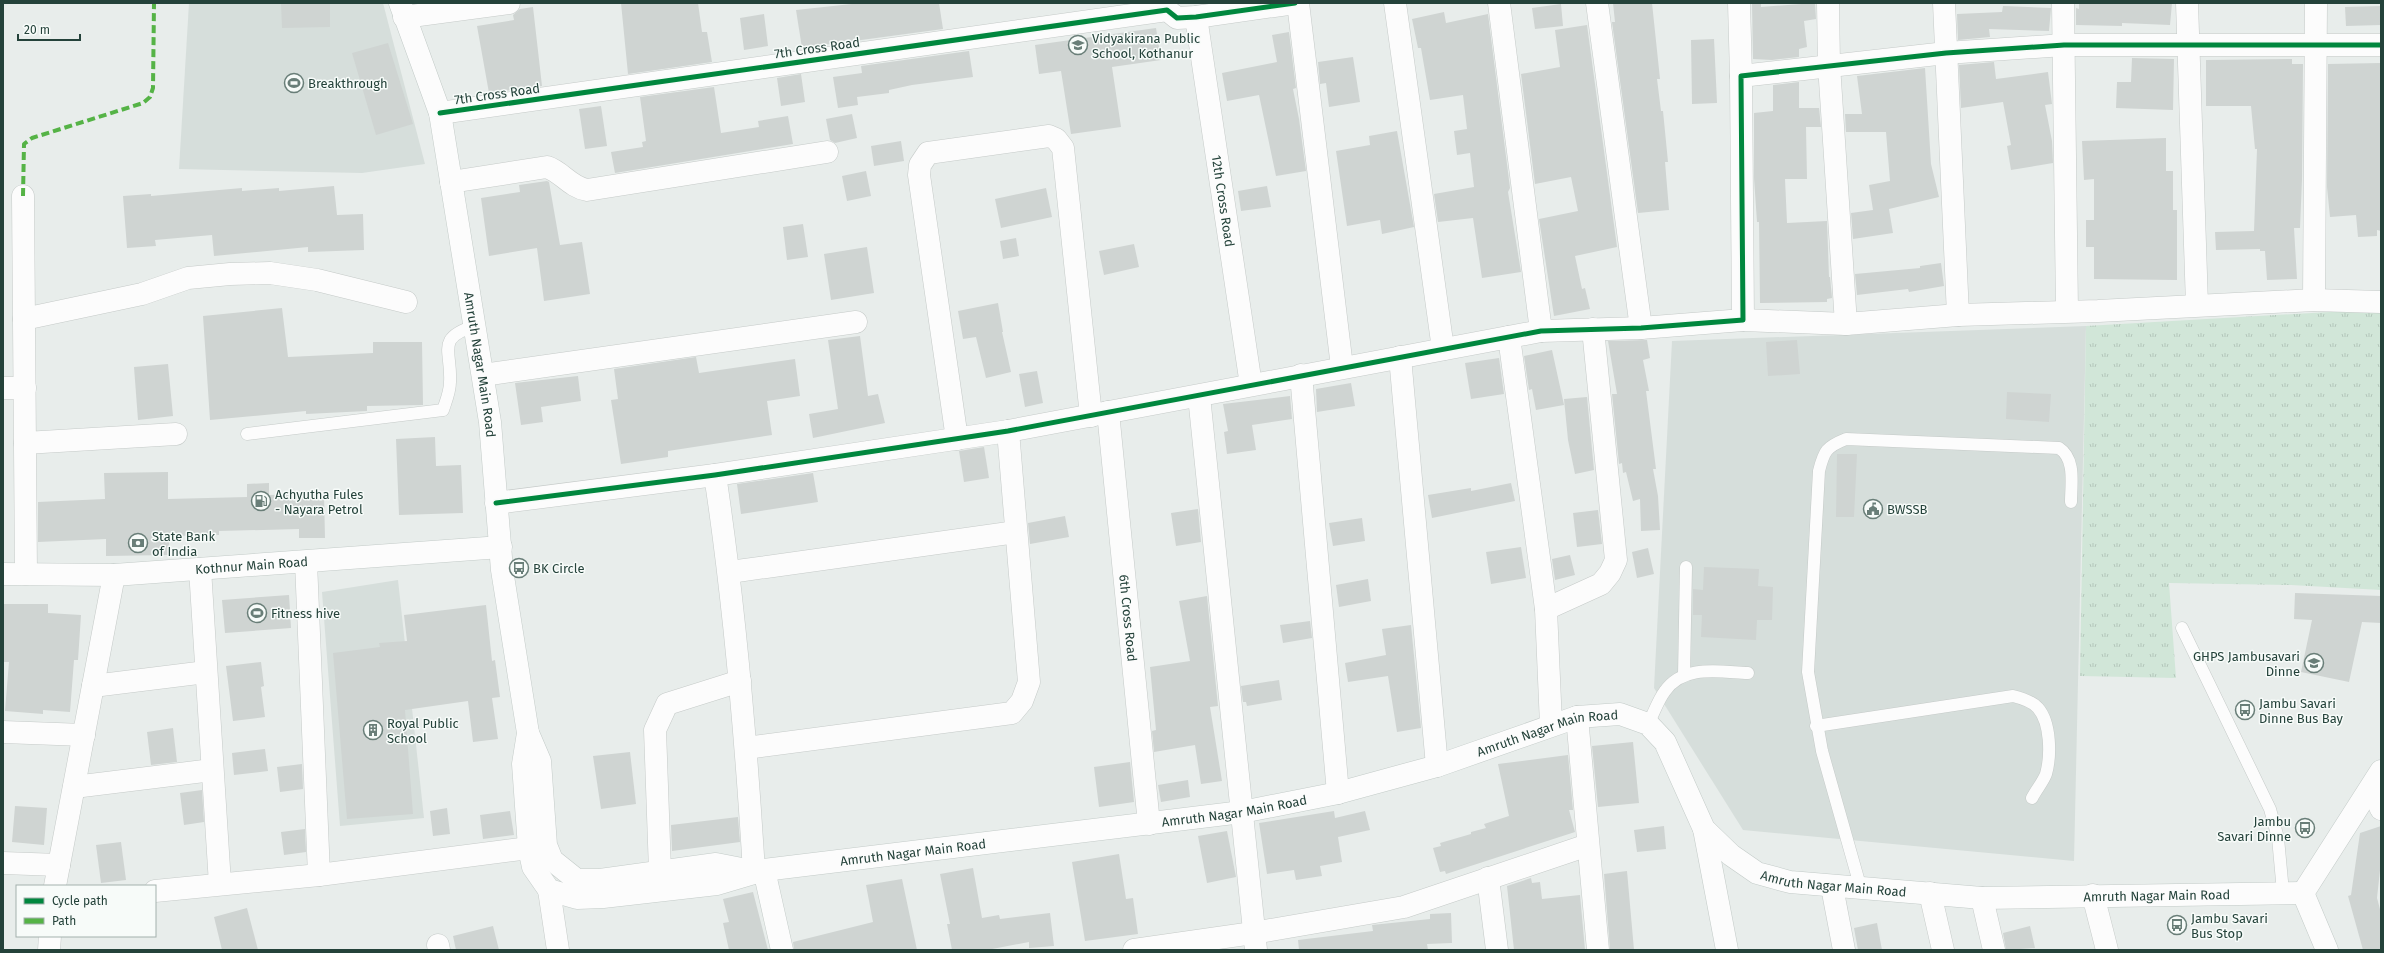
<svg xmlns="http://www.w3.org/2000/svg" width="2384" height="953" font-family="'Fira Sans',sans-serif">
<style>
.built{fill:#d6dedb}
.grass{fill:url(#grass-tufts)}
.building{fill:#cfd4d2}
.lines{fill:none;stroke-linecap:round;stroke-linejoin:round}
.lane-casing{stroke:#c5cac8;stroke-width:13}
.street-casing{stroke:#c5cac8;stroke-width:23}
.secondary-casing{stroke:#c3cbc8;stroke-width:23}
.lane{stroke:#fcfcfc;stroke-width:12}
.street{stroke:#fcfcfc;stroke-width:22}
.secondary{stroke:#fcfcfc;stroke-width:22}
.quiet{stroke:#55b346;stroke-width:4;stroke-dasharray:8 4;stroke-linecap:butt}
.cycleway-casing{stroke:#f7fbf9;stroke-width:8}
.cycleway{stroke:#00873e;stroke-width:5}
.labels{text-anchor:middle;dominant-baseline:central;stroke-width:3;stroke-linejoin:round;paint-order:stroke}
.poi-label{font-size:13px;fill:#24423a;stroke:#f7fbf9;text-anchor:start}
.street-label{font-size:13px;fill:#24423a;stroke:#f7fbf9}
</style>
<defs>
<pattern id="grass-tufts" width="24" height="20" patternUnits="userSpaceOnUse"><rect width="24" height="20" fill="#d1e6d8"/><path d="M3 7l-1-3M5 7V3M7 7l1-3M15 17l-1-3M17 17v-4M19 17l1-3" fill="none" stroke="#b3c6ba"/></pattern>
</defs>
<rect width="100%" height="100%" fill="#e8edeb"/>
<!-- built -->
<g class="built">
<polygon points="189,3 383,3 425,164 362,173 179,169"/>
<polygon points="2086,326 2074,861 1743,830 1654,688 1672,341"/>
<polygon points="398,580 424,818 340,826 322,592"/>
</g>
<!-- grass -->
<polygon class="grass" points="2381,309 2381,590 2291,585 2169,583 2176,678 2080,676 2086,326"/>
<!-- building -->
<g class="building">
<polygon points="281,3 330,3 330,27 282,28"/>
<polygon points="621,3 698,3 702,32 707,32 712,62 628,74"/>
<polygon points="861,3 939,3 943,29 802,48 796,10"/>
<polygon points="1613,3 1652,3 1660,79 1657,79 1661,111 1663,111 1668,162 1665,162 1669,210 1638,213 1612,22 1615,22"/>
<polygon points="1752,3 1761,3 1761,7 1815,3 1816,19 1804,21 1807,47 1799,49 1799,57 1772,60 1753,59"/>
<polygon points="2079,3 2172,3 2170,25 2122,23 2122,26 2076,25 2076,8 2079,9"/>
<polygon points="1561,4 1563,26 1535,29 1532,8"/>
<polygon points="2003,6 2051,8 2049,31 1989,29 1990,37 1958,40 1957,14 2002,12"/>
<polygon points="2381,6 2381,25 2346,26 2345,7"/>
<polygon points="533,7 542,86 489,93 477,26 514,20 513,15 520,9"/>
<polygon points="1444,12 1446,23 1488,14 1510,188 1508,192 1521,272 1482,278 1473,218 1438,222 1434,194 1474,187 1470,153 1457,155 1454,131 1467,129 1463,95 1430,100 1421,48 1418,48 1412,19"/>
<polygon points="764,14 768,46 744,50 740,18"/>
<polygon points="1587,25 1617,247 1575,256 1582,289 1585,288 1590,309 1554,316 1539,219 1578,211 1571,177 1535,184 1521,74 1560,67 1555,30"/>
<polygon points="1156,28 1161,60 1112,67 1121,127 1071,134 1061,71 1039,74 1035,45"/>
<polygon points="1289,32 1296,88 1293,89 1299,119 1306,171 1276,176 1259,95 1227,101 1222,73 1277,62 1272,35"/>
<polygon points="1714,39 1717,103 1692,104 1691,40"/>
<polygon points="388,43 413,124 376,135 352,53"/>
<polygon points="969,51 973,77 912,85 889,90 889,93 857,97 858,105 838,108 833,77 862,73 861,66"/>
<polygon points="1353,57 1360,102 1329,107 1326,83 1320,84 1318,62"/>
<polygon points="2132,58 2174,59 2173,110 2116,108 2117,82 2131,82"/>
<polygon points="2292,59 2292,64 2303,64 2302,179 2300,228 2294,228 2297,279 2267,280 2265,251 2260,251 2260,249 2216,250 2215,232 2254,231 2257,149 2255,149 2251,106 2206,106 2206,60"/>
<polygon points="1994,62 1996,79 2048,72 2052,104 2045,105 2052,141 2053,163 2011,170 2007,146 2011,145 2003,102 1961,108 1959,65"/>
<polygon points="2381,63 2381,231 2377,230 2377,236 2358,237 2356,215 2330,217 2327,187 2328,64"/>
<polygon points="1925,68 1931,164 1939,197 1889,209 1893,233 1853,239 1851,213 1873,210 1869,185 1890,181 1886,132 1846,132 1845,114 1862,114 1857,76"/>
<polygon points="801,74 805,102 781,106 777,78"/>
<polygon points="1799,82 1799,108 1819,108 1821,127 1806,127 1807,179 1785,179 1787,223 1827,221 1829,277 1830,277 1832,298 1827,299 1827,302 1760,303 1759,222 1757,222 1754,178 1754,113 1773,111 1773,85"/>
<polygon points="714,87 721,133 759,127 758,121 788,116 793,144 615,173 611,152 643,147 642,142 646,141 640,97"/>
<polygon points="601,106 607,146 585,149 579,109"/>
<polygon points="852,114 857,138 835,143 830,140 826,119"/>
<polygon points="1397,131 1414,227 1382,234 1380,220 1347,226 1336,151 1370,145 1369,136"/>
<polygon points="2166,138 2166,171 2173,171 2173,210 2177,210 2177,280 2094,279 2094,247 2086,247 2086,220 2094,220 2094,179 2084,180 2082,141"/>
<polygon points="901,141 904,161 874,166 871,146"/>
<polygon points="866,171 871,196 847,201 842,176"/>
<polygon points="547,181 549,182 560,245 582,242 590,294 544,301 537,248 489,256 481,198 520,192 519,185"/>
<polygon points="334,186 337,215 363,214 364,250 308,252 308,247 214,256 212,235 155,240 156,246 127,248 123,196 151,194 151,196 242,188 242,191 279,188 279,191"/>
<polygon points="1267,186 1271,207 1241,211 1238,191"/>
<polygon points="1046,188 1052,217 1001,228 995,199"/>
<polygon points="803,224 808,257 787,260 783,227"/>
<polygon points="1016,238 1019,256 1003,259 1000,241"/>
<polygon points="1134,244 1139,267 1104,275 1099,251"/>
<polygon points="867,247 874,293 831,300 824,254"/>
<polygon points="1941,263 1944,286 1909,292 1908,289 1857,295 1855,274 1920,268 1920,266"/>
<polygon points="998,303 1003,332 1002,332 1011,372 986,378 976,337 963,339 958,311"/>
<polygon points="282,308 288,357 373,353 373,342 422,342 423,405 367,406 367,411 306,414 306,411 210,420 203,316"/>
<polygon points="860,336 868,396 878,394 885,423 813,438 809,414 838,409 828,340"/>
<polygon points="1647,340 1650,358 1643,360 1649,391 1646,391 1656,469 1653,469 1658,496 1660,530 1641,531 1640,499 1633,501 1626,472 1623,473 1622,463 1619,464 1612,394 1617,394 1608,341"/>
<polygon points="1797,340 1800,374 1768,376 1766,342"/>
<polygon points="1552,350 1564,405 1536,410 1532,389 1529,390 1524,356"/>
<polygon points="696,357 699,373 795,359 800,396 767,401 772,435 668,451 668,457 621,464 611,400 618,399 614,369"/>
<polygon points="1499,358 1504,394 1471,399 1465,363"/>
<polygon points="168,364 173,416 138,420 134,367"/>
<polygon points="1037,371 1043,403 1025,407 1019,374"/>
<polygon points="578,376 581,401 541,407 543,422 521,425 515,383"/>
<polygon points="1351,383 1355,406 1317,412 1316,389"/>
<polygon points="2007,392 2051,394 2049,422 2006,419"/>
<polygon points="1290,396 1292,419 1252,425 1256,450 1227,454 1224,432 1228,431 1223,404"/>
<polygon points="1587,397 1594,470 1575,474 1568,440 1564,399"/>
<polygon points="435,437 436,466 461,465 463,513 399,515 396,439"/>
<polygon points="984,447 989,478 964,482 959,451"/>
<polygon points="1837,454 1857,454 1854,517 1836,517"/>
<polygon points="168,472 168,499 247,497 247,484 269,483 269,495 324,494 325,538 299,538 299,529 219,531 219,535 169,536 169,555 106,556 106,539 38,542 38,502 105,499 104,473"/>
<polygon points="813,473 818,502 741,514 737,484"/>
<polygon points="1511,483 1515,501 1432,518 1428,495 1471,488 1471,491"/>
<polygon points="1198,509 1201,542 1176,546 1171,513"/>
<polygon points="1598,510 1602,544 1577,547 1573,513"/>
<polygon points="1065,516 1069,537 1030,544 1028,523"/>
<polygon points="1362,518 1365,541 1333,546 1329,523"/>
<polygon points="1521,547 1526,578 1491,584 1486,552"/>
<polygon points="1648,548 1654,574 1637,578 1632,552"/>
<polygon points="1570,555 1575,575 1555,580 1552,559"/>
<polygon points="1704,567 1759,569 1758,586 1773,587 1772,620 1757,620 1756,640 1701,637 1702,615 1693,615 1693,589 1703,590"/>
<polygon points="1368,579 1371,601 1339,607 1336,585"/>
<polygon points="2295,593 2381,596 2381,623 2362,622 2349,682 2301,672 2312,620 2294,619"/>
<polygon points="289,595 291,628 225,633 222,600"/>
<polygon points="1207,596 1218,706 1210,707 1222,781 1201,784 1195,745 1154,752 1152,731 1156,730 1150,667 1190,661 1179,601"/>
<polygon points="3,604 48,604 48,613 81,615 78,660 74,660 70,712 43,710 43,714 5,711 9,662 3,662"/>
<polygon points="486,605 492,661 495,660 500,697 492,698 498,739 473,742 468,701 405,710 413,814 347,819 333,653 380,647 379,643 407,641 404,615"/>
<polygon points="1310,621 1312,638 1283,643 1280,625"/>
<polygon points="1411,625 1421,728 1397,732 1388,676 1348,682 1345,663 1386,655 1382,629"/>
<polygon points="261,662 264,686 261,687 265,717 233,721 226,666"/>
<polygon points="1279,680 1282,700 1247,706 1246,702 1243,702 1241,686"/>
<polygon points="173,728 177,762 151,765 147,732"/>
<polygon points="1633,742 1639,803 1598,807 1592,746"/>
<polygon points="265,749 268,771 234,775 232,753"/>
<polygon points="630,752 636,804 601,809 593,756"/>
<polygon points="1568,755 1573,810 1569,810 1575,832 1446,874 1445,871 1440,872 1433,848 1441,846 1440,843 1471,834 1471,832 1486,828 1484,824 1509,816 1498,764"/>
<polygon points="1130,762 1134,802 1099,807 1094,767"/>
<polygon points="302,764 303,789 280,792 277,767"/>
<polygon points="1188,780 1190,797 1161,802 1158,785"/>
<polygon points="202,790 204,822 184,825 180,793"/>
<polygon points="15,806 47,808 44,845 12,842"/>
<polygon points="447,808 450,834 433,836 430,811"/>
<polygon points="510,811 514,835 483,839 480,815"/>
<polygon points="1334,811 1335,818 1365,811 1370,830 1338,837 1342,862 1320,866 1322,876 1296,880 1294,870 1267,874 1259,823"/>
<polygon points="738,817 740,842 672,851 671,825"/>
<polygon points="1664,826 1666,849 1637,852 1634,830"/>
<polygon points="2381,826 2381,861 2377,898 2381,913 2381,950 2363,950 2348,896 2351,895 2360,833"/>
<polygon points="305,829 306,852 284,855 281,832"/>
<polygon points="1227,831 1236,877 1207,883 1198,836"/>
<polygon points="121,842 126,880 101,883 96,845"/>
<polygon points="1119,854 1126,899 1133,898 1138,934 1085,941 1072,862"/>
<polygon points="973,868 982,918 999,915 1000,919 1050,913 1054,946 1029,948 1029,942 987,950 952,950 947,924 950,924 940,874"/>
<polygon points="1627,871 1634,950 1610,950 1604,874"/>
<polygon points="1531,878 1532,883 1540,882 1542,899 1580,895 1585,950 1514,950 1507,886"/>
<polygon points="902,879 917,950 794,950 793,942 873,922 866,885"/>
<polygon points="753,892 768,950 729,950 723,923 729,922 723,899"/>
<polygon points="247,908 258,950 222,950 214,917"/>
<polygon points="1451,913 1452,943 1427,944 1428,950 1299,950 1298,940 1373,931 1372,925 1430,919 1430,914"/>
<polygon points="1877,923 1882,950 1858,950 1854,928"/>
<polygon points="493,926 499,950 456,950 453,936"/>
<polygon points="2030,926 2035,948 2006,950 2003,933"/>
</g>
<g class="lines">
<defs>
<g id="lane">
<path d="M247,434L443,410C446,401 450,392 450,382C452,351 435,338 475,326"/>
<polyline points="2182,628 2270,809 2278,838 2283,892"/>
<polyline points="1684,675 1686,567"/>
<path d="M1648,724C1654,713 1658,700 1665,691C1684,664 1720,672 1748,673"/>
<path d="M1816,726L2013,696C2021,698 2032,701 2038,708C2051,723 2051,756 2046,774C2043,782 2036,790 2032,798"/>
<path d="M1861,889L1822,751L1808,672L1819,471C1824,451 1826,447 1846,439L2059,448C2076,459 2071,484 2071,502"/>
</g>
<g id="street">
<polyline points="1298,3 1342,367"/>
<polyline points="1395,3 1443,349"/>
<polyline points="1499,3 1541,331"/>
<polyline points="1597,3 1641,328"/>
<polyline points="1739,3 1741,76"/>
<polyline points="1828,3 1829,65 1846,324"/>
<polyline points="1944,3 1958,315"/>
<polyline points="2063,3 2067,311"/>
<polyline points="2187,3 2197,305"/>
<polyline points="404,17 509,3"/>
<path id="s1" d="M1196,17L1251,385"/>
<polyline points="440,113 1167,10 1177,18 1196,17 1295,3"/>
<path d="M451,182L547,167C562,172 570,187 587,190L827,152"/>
<polyline points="23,196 26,574"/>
<polyline points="2314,300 2316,3"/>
<polyline points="24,319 142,294 188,278 230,274 270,273 317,280 406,302"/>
<polyline points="1743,320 1846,324 1958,315 2098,311 2314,300 2381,302"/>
<polyline points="1509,337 1546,609 1551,725"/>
<polyline points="1400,357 1437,766"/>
<polyline points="483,375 856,322"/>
<polyline points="1301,375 1338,793"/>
<polyline points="3,388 25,388"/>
<polyline points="1199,396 1256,950"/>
<path id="s2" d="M1108,412L1149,824"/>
<polyline points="957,439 919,175 920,165 928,153 1049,136 1056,139 1063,148 1091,416"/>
<polyline points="25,443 176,434"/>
<path d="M715,475C735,607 746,739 754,872"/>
<polyline points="496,503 715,475 1008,431 1541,331 1641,328 1743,320 1741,76 1946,53 2064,45 2381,45"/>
<polyline points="306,562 319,875"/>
<polyline points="200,569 220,884"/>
<polyline points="730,572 1016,532"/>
<polyline points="1546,609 1601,584 1610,573 1616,560 1593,329"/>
<polyline points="93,686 206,672"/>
<polyline points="1577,717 1598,950"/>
<polyline points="3,732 84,735"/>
<polyline points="746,748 1012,713 1022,701 1029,682 1008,431"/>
<polyline points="74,787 212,770"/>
<polyline points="2372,787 2381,809"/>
<polyline points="3,863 59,865"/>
<polyline points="660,871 655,730 667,704 740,681"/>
<polyline points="1488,878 1497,950"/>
<polyline points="55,886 114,575"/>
<polyline points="1832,887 1844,950"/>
<polyline points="549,890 558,950"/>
<polyline points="155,891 319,875 529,848"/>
<polyline points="1930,893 1943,950"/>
<polyline points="2093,895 2107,950"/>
<polyline points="1982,898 1994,950"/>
<polyline points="438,945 439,950"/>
<polyline points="49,950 50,936"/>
<polyline points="1134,950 1253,933 1404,907 1588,845"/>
</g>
<g id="secondary">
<path id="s3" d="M400,3L440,113L490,422L502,570L528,733L540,761L546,845L552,860L577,880H600L716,864L752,871"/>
<path id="s4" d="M3,574L114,575L501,547"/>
<path id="s5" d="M528,733L523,764L529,848L533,867L549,890L577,898L603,897L717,884L764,870L1242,812L1338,793L1437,766L1577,717L1620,714L1648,724L1665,742L1704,829L1731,855L1757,873L1790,882L1982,898L2303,893"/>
<polyline points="1704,829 1727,950"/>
<polyline points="764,870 782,950"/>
<polyline points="2303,893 2381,771"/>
<polyline points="2303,893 2327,950"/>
</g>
</defs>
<!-- lane casing -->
<use href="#lane" class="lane-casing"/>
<!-- street casing -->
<use href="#street" class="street-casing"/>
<!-- secondary casing -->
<use href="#secondary" class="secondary-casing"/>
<!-- lane -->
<use href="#lane" class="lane"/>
<!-- street -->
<use href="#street" class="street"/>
<!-- secondary -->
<use href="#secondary" class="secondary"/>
<!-- quiet -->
<polyline class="quiet" points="23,196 24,144 32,138 143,103 150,97 153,88 154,3"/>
<defs>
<g id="cycleway">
<polyline points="440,113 1167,10 1177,18 1196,17 1295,3"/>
<polyline points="496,503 715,475 1008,431 1541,331 1641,328 1743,320 1741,76 1946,53 2064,45 2381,45"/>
</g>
</defs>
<!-- cycleway casing -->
<use href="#cycleway" class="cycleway-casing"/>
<!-- cycleway -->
<use href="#cycleway" class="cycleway"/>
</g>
<!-- icons -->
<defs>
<symbol id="school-ring" viewBox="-11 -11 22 22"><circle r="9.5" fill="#f7fbf9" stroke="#697e78" stroke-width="1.5"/><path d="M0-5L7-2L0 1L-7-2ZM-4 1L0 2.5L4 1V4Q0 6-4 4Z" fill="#697e78"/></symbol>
<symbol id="stadium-ring" viewBox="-11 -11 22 22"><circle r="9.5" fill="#f7fbf9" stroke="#697e78" stroke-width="1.5"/><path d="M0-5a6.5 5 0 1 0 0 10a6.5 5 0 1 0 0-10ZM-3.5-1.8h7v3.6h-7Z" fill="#697e78"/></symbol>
<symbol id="fuel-ring" viewBox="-11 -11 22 22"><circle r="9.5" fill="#f7fbf9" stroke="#697e78" stroke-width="1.5"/><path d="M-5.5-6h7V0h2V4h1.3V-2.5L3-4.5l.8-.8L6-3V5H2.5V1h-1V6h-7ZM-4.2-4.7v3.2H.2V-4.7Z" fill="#697e78"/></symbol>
<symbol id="civic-ring" viewBox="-11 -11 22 22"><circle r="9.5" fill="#f7fbf9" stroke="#697e78" stroke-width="1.5"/><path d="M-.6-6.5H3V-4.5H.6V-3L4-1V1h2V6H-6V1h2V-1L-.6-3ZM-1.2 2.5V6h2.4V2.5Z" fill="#697e78"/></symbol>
<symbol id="bank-ring" viewBox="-11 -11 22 22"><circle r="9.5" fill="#f7fbf9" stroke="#697e78" stroke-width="1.5"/><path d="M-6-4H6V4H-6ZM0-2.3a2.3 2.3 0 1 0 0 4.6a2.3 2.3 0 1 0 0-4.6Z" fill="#697e78"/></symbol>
<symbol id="bus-ring" viewBox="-11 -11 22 22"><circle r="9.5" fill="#f7fbf9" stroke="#697e78" stroke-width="1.5"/><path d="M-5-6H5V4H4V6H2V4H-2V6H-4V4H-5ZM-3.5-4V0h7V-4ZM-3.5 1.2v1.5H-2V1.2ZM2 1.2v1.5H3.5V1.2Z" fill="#697e78"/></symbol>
<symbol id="building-ring" viewBox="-11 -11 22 22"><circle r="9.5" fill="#f7fbf9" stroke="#697e78" stroke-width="1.5"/><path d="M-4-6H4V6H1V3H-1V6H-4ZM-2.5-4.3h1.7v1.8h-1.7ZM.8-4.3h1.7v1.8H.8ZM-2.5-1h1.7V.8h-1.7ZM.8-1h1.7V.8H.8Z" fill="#697e78"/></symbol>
</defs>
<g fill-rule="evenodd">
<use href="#school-ring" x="1067" y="34" width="22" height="22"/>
<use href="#stadium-ring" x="283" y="72" width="22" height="22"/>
<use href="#fuel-ring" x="250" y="490" width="22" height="22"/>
<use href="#civic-ring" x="1862" y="498" width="22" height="22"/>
<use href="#bank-ring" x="127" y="532" width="22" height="22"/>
<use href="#bus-ring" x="508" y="557" width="22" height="22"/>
<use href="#stadium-ring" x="246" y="602" width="22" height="22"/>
<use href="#school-ring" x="2303" y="652" width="22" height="22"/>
<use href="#bus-ring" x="2234" y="699" width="22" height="22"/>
<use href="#building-ring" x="362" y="719" width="22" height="22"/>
<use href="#bus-ring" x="2294" y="817" width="22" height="22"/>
<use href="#bus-ring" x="2166" y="914" width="22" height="22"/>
</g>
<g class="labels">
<!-- poi labels -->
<g class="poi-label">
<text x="1092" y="38">Vidyakirana Public<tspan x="1092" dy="15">School, Kothanur</tspan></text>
<text x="308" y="83">Breakthrough</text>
<text x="275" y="494">Achyutha Fules<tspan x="275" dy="15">- Nayara Petrol</tspan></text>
<text x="1887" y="509">BWSSB</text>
<text x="152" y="536">State Bank<tspan x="152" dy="15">of India</tspan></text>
<text x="533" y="568">BK Circle</text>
<text x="271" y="613">Fitness hive</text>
<text x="2300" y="656" text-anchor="end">GHPS Jambusavari<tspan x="2300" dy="15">Dinne</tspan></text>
<text x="2259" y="703">Jambu Savari<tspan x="2259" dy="15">Dinne Bus Bay</tspan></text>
<text x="387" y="723">Royal Public<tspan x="387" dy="15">School</tspan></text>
<text x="2291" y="821" text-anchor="end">Jambu<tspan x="2291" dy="15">Savari Dinne</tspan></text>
<text x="2191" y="918">Jambu Savari<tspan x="2191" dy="15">Bus Stop</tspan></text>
</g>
<!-- street labels -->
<g class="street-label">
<text transform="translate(817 48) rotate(-8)">7th Cross Road</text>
<text transform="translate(497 94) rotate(-8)">7th Cross Road</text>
<text stroke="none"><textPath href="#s1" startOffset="186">12th Cross Road</textPath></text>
<text stroke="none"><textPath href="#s3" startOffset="372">Amruth Nagar Main Road</textPath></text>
<text stroke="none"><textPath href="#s4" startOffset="249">Kothnur Main Road</textPath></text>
<text stroke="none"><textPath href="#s2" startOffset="207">6th Cross Road</textPath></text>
<text stroke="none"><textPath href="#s5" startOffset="1180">Amruth Nagar Main Road</textPath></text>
<text stroke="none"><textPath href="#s5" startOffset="856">Amruth Nagar Main Road</textPath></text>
<text stroke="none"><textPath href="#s5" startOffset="532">Amruth Nagar Main Road</textPath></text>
<text stroke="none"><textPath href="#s5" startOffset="1552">Amruth Nagar Main Road</textPath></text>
<text stroke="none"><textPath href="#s5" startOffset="1876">Amruth Nagar Main Road</textPath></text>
</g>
</g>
<!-- border -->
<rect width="2384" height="953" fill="none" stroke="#24423a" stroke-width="8"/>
<!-- legend -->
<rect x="16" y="885" width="140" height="52" fill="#f7fbf9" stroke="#a3b1ad"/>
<rect x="24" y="898" width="20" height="6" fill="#00873e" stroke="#a3b1ad"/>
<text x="52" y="905" font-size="12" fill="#24423a">Cycle path</text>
<rect x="24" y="918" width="20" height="6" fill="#55b346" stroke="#a3b1ad"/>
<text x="52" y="925" font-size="12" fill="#24423a">Path</text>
<!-- scale -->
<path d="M18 34v6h62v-6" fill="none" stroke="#24423a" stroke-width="2"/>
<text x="24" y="34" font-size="12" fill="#24423a" stroke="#f7fbf9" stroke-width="3" paint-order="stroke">20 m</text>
</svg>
